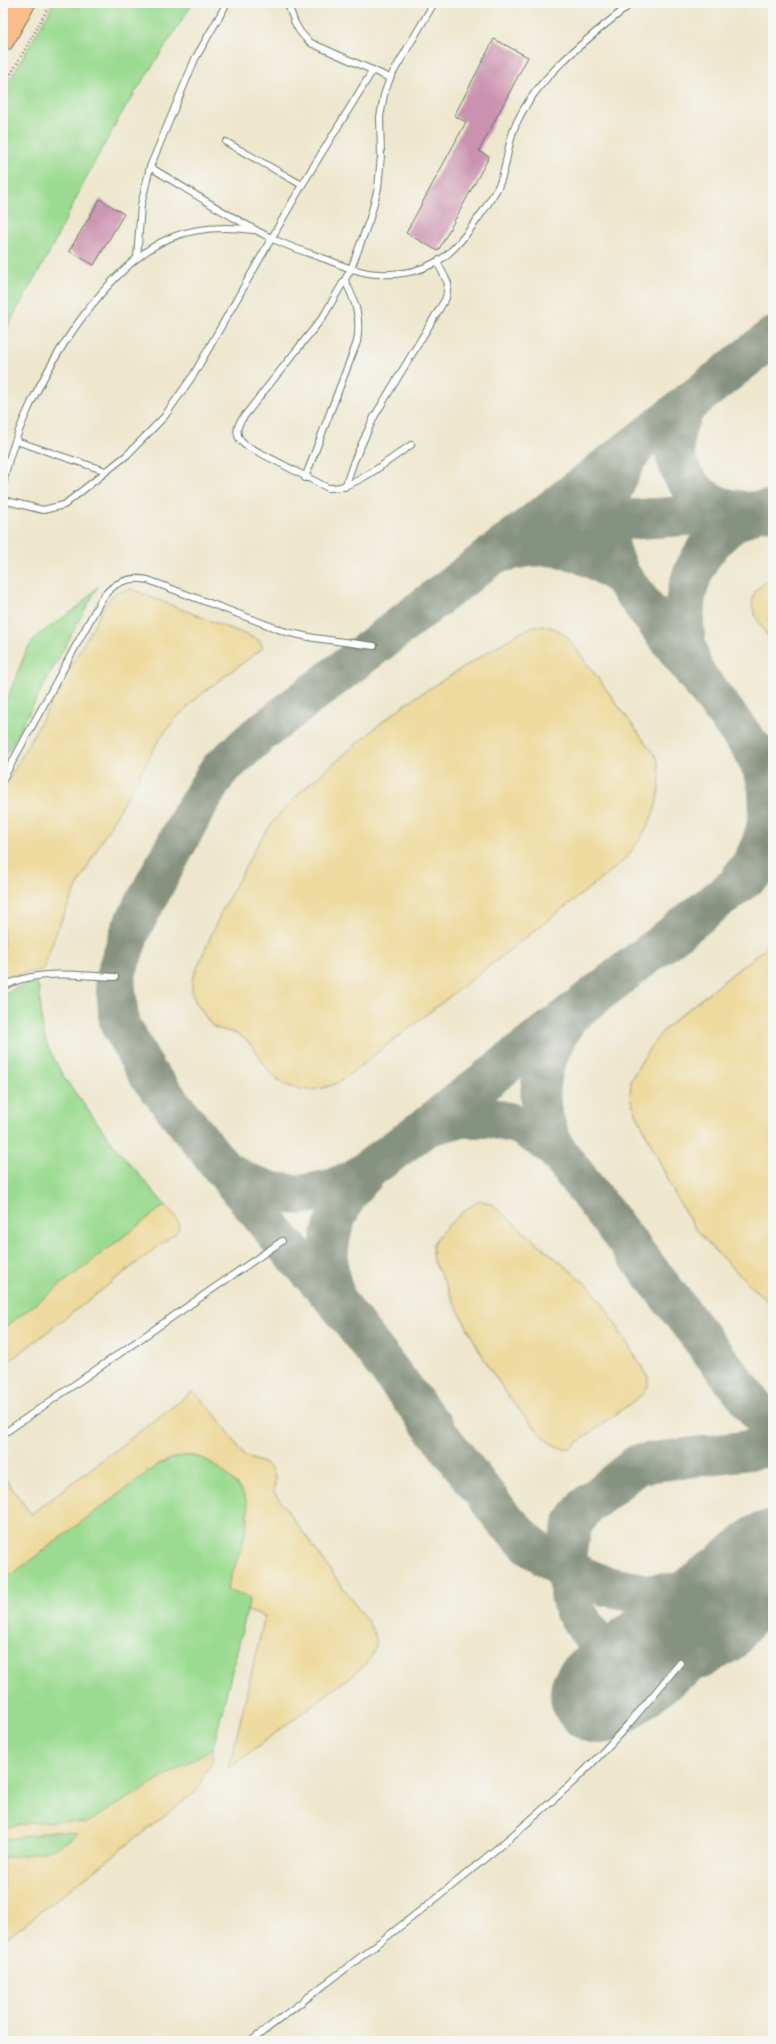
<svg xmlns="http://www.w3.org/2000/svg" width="776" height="2044" font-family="'Libre Bodoni',serif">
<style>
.green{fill:#9bdb91;stroke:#5d8c62}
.sand{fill:#eeda9e;stroke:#868c69}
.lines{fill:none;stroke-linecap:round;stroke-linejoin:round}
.taxiway{stroke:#869280;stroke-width:40}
.runway{stroke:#869280;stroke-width:100}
.building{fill:#ca92ae}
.service-casing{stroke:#67786a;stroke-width:8}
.motorway-casing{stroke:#67786a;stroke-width:24}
.path{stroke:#67786a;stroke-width:2.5;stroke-dasharray:1 3;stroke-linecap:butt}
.service{stroke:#fff;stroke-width:6}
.motorway{stroke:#f9bc8a;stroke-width:22}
</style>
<rect width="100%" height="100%" fill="#f6f6f2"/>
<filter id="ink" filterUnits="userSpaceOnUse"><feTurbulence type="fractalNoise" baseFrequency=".025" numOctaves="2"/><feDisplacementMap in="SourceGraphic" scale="8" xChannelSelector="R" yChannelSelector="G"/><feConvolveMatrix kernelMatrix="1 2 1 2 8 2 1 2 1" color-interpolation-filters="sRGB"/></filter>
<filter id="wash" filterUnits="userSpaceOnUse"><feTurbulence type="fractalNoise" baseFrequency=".012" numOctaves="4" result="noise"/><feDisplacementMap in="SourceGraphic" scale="16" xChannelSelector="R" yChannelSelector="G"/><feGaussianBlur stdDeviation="0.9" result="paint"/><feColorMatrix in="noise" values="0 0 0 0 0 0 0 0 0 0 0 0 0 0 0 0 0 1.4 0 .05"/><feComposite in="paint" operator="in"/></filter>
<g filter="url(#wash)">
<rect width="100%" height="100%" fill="#eee7cd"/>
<!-- green -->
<g class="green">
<polygon points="54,3 193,3 120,116 88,174 49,253 3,334 3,92"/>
<polygon points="98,586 3,760 3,710 26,651 37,636 78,607"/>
<polygon points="32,983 38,986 39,990 43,1031 47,1045 63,1076 113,1144 165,1205 3,1329 3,993"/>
<path d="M179,1456C199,1455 211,1460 226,1474C234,1482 242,1489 246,1500C254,1524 234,1566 227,1589L250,1598L213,1748L85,1824C56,1819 32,1822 3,1828V1581L157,1465Z"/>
<path d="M62,1830L78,1833C57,1853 31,1854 3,1858V1840Z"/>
</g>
<!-- sand -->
<g class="sand">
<path d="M773,578V643C757,621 736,595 773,578Z"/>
<path d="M131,589L259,640L263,648C225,677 182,703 156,745C116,819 68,889 43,970L13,975L3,981V790L106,603L115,593Z"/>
<path d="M533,626C548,625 558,628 568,638L657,758C668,797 646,838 619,865L341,1081C317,1094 287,1094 269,1071C261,1060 255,1047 245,1039C234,1030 220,1032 211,1025L195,1001L192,994V980L222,910L260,840L273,822L300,792L381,723L408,702L517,634Z"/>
<polygon points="773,942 773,1307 715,1251 694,1227 677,1199 633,1106 630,1097 631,1079 649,1049 662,1032 678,1017"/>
<path d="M480,1201L490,1203L592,1289L603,1304L648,1377V1386L643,1394L570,1448C554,1450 545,1438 535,1428C489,1380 463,1318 433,1260C432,1253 431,1247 435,1241C441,1231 469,1204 480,1201Z"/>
<path d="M165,1205C172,1213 183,1221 177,1232L3,1366V1329Z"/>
<path d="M193,1391L221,1421L244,1456L266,1464L270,1468L275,1477L274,1492L370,1625C379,1640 376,1655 363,1667L229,1768L265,1616L247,1611L250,1598L227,1590C233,1569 250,1530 248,1510C247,1496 238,1485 228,1476C205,1454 187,1449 157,1465L3,1581V1476L31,1514Z"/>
<path d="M213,1748L212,1763L204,1774L198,1790L3,1941V1858C30,1854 57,1853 78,1833L53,1831L3,1840V1828C32,1822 56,1819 85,1824Z"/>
</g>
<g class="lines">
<!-- taxiway -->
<g class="taxiway">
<path d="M773,337L638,443C616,472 600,510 610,547C612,557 617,566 621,576L752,748L773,765"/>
<path d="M690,401C686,407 682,414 679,420C662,463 695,507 738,510"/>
<polyline points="638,443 257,736 218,771 194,811 131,929 115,977 119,1022 147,1073 223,1169 247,1183 273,1192 301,1195 328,1190 354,1180 427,1126 773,857"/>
<polyline points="581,523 773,510"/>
<path d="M496,554C547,539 577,545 621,576"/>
<path d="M692,666C674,614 686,558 732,524C740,519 748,516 756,511"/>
<path d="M741,878C764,851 775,811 765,776C762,767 756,757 752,748"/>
<polyline points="429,1126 459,1118 491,1118 520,1125 553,1146 773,1431"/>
<path d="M553,1146C550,1135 545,1124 542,1113C536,1079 548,1050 565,1022"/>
<polyline points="229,1176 282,1241 337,1302 503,1518 533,1548 565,1569 605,1586 648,1594 692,1592 734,1581 773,1560"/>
<path d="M337,1302C334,1292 330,1281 329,1271C325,1235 340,1198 366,1173"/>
<polyline points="773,1447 638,1464 585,1507 573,1524 568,1544 565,1569 573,1608 595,1640 625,1659 642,1662 680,1663 701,1659 731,1641 756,1608 773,1560"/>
</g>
<!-- runway -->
<polyline class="runway" points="600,1694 773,1560"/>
</g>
<g id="blocks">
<!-- building -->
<g class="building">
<polygon points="494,39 528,57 479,151 489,157 438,251 406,233 466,122 454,116"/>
<polygon points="100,199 124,214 94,265 69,251"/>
</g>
</g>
</g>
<g filter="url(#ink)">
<use href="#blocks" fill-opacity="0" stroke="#67786a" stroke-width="1"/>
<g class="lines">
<defs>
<g id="service">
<path d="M288,3C293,20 297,32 311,43L390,78"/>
<polyline points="226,142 302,185"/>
<path d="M150,167C190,191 229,217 271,238C289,247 309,253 328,260C345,267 363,274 381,274C400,275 421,271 438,261C458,250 485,210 497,189C508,170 506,145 516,124C537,76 592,35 632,3"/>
<polyline points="137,258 141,205 150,167 195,59 227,3"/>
<polyline points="16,441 106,471"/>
<path d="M411,445C388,460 355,490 328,488L245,445C236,438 235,429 242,419L323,317L351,269L370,218L378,188L381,156L380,117L384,95L390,78L434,3"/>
<path d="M305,478L357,342C361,318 356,302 345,281"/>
<path d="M3,485C16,408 96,269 170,238C197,227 224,226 253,230"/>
<polyline points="345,487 354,461 374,417 446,298 448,283 437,262"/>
<polyline points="3,500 43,510 64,505 127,455 164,417 194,374 302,185 373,70"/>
<path d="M3,779L101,600C113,582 128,576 148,580L286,632L314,638L374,646"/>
<path d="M3,987C36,968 79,976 115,977"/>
<polyline points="3,1434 282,1241"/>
<path d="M251,2041C360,1957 472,1875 573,1782C612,1745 646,1704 680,1663"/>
</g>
<polyline id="motorway" points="3,40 24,3"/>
</defs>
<!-- service casing -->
<use href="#service" class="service-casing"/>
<!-- motorway casing -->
<use href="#motorway" class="motorway-casing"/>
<!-- path -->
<polyline class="path" points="3,88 51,3"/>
<!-- service -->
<use href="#service" class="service"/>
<!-- motorway -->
<use href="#motorway" class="motorway"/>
</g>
</g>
<!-- margin -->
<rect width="776" height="2044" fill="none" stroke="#f6f6f2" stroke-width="16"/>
</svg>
